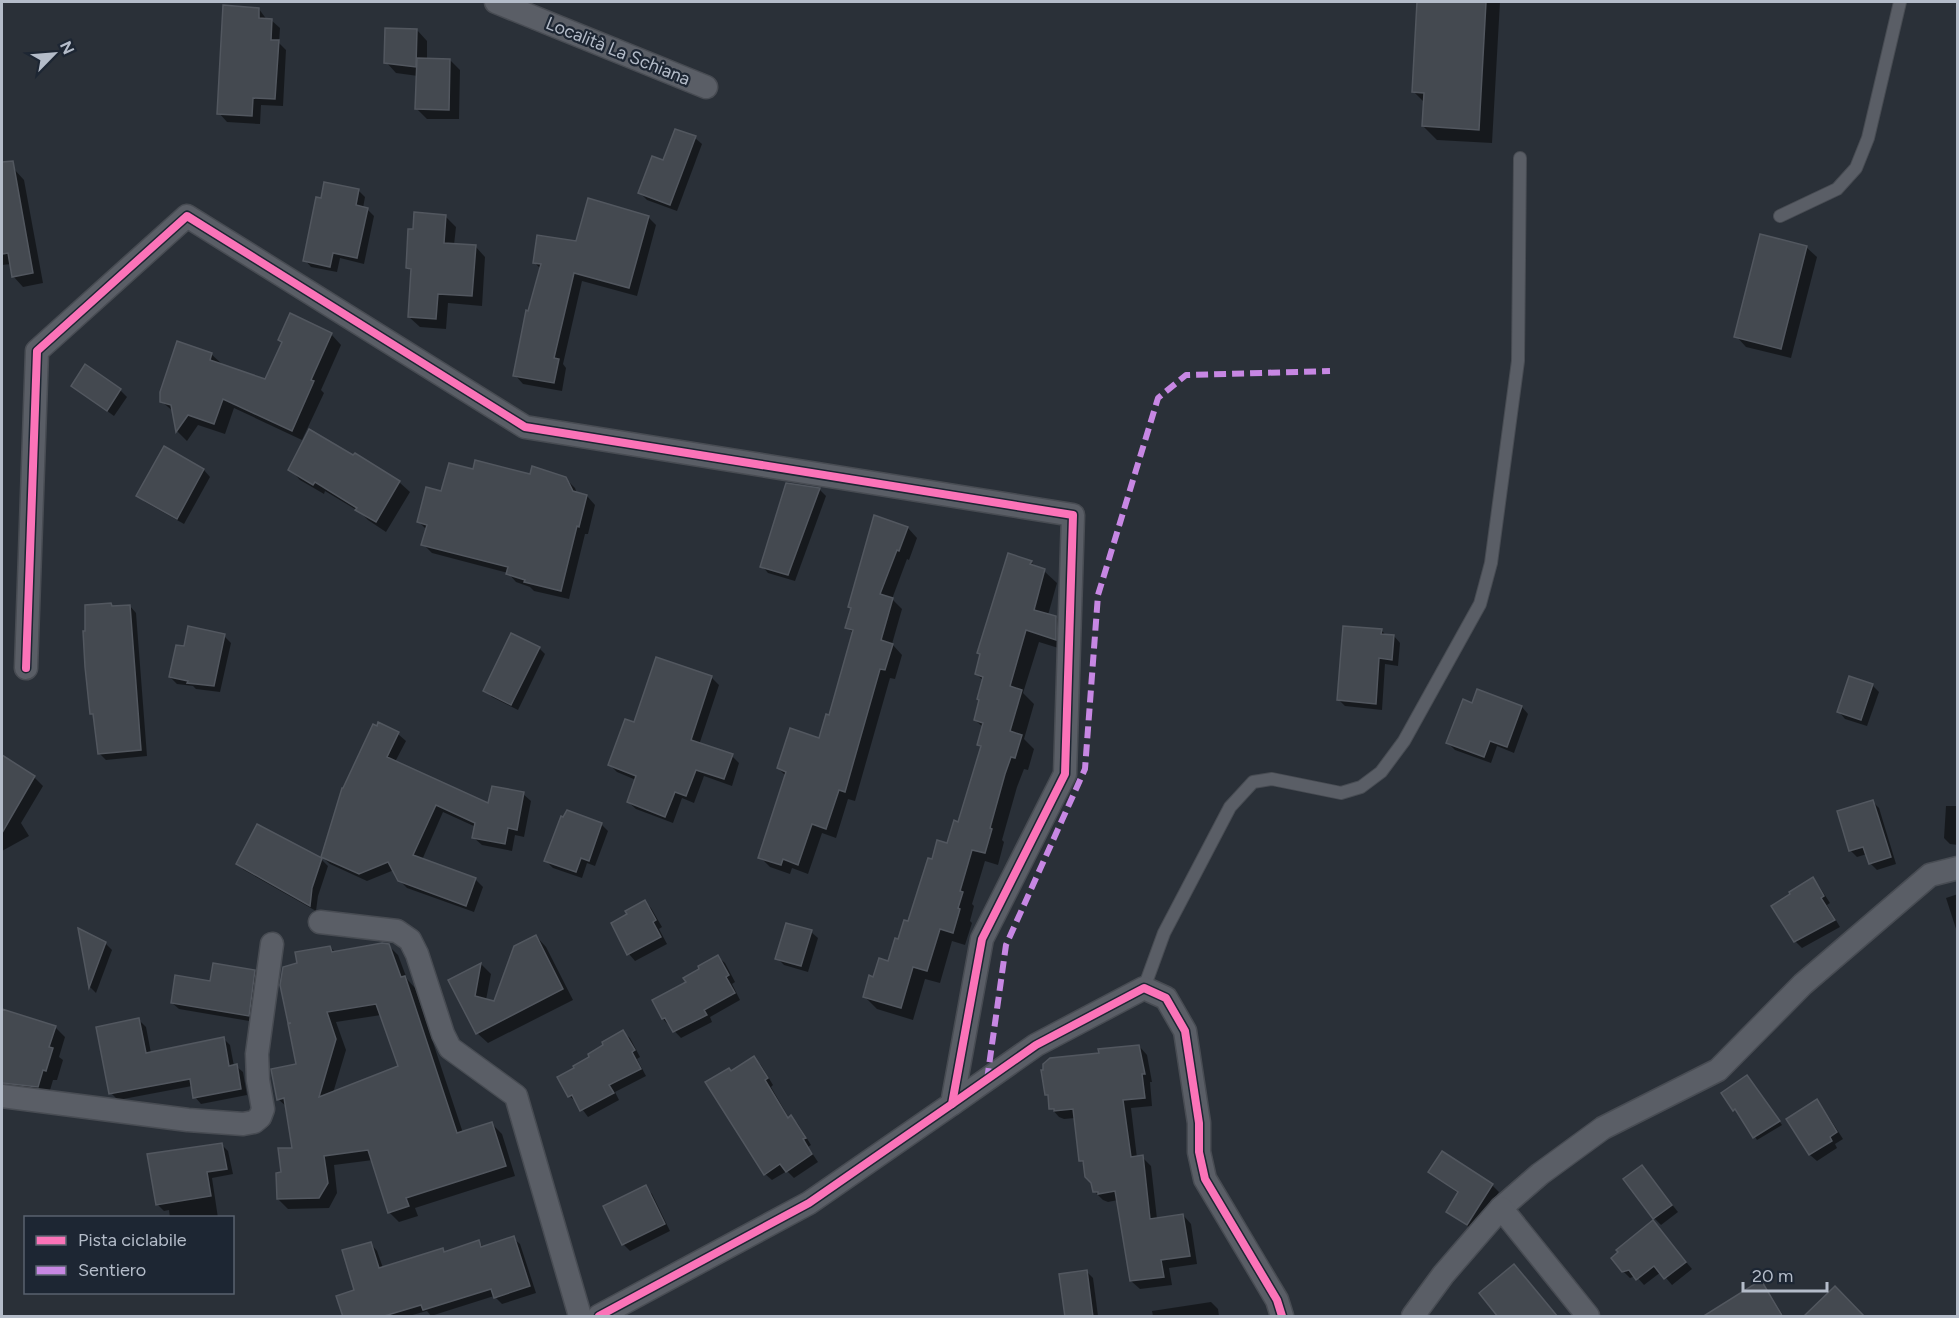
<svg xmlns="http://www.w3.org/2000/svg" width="1959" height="1318" font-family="Figtree,sans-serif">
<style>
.shadow{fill:#0007;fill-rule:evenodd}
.building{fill:#444950;stroke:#52575f;stroke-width:1.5;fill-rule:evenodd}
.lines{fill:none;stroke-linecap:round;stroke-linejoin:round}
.lane-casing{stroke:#484c53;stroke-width:14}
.street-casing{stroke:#484c53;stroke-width:25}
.lane{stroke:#5a5e66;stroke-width:12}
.street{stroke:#5a5e66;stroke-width:22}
.quiet{stroke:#c787e3;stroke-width:6;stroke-dasharray:12 6;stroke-linecap:butt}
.cycleway-casing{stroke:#1d2633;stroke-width:11}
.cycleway{stroke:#fb73b8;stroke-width:8}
.labels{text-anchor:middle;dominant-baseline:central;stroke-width:4.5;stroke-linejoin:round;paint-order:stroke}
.street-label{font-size:18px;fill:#b4bcc9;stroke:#1d2633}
</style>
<rect width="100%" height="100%" fill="#2a3038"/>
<!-- shadow -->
<g class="shadow">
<polygon points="1419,2 1500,2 1492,143 1437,140 1423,126 1425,103 1413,91"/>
<polygon points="259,9 267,20 271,20 280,28 279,43 286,50 283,106 261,105 260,124 227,122 219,113"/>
<polygon points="417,30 427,41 427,60 450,60 460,70 459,119 427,119 416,108 418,76 396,73 386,62"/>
<polygon points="695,138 702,144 677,211 647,200 640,193 664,162"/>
<polygon points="14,169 24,180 43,283 23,287 13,276 11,264 2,265 2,172"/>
<polygon points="358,190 365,197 363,208 367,209 374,216 364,264 340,258 337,272 311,267 305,260"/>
<polygon points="445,216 456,227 454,245 475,246 485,257 482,306 448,303 446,329 420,327 409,317 412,272 408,268"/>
<polygon points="648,217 656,225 637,296 582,281 563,364 566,368 562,391 523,384 515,375 541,269 534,262 577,243"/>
<polygon points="1806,247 1817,257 1791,358 1746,347 1736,336"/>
<polygon points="331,334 341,345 321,390 324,393 302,440 234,408 225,434 198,425 187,441 177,431 174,412 161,401 211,354 222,364 265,381 283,343 280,340"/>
<polygon points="73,386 120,390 127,397 114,416"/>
<polygon points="164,448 204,470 210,477 184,524 145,502 138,495"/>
<polygon points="290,469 399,482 410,492 386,532 368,520 360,512 325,491 324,494 300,480"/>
<polygon points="474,471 566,479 575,488 577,494 587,496 595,505 588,534 585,534 569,599 534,591 530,587 516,582 508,573 432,553 423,544 427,530 419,522 442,492"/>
<polygon points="787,484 820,490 826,496 795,581 768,573 762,566"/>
<polygon points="875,517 908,528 917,538 909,560 907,559 892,599 902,609 892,644 902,655 895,679 890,678 855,801 848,799 836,838 822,833 808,874 792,868 790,874 770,867 760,857 786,776 778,768 820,740 830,717 854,634 847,627"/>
<polygon points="1031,562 1037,568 1044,571 1057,583 1048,615 1056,617 1068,630 1068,651 1039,642 1023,693 1034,704 1024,739 1034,749 1028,770 1024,769 1017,787 1002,840 1004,842 998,865 985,861 972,904 974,906 970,921 972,923 965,945 952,941 940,983 925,979 913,1020 877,1009 864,996 874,978 889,962 909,923 933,861 948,845 959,824 982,748 979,745 984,728 975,720 984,681 976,674 982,656 979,653"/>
<polygon points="111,605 114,607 130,606 136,613 147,756 106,760 99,753 95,717 91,713"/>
<polygon points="1381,630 1387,636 1394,636 1400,643 1398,666 1385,664 1382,710 1345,706 1339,700"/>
<polygon points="224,636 231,643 220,692 196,689 193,686 177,684 170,677 185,648"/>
<polygon points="539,648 545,654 518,710 492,697 485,690"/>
<polygon points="657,659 712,678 719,685 699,745 732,756 739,763 732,786 704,776 694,803 682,798 673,823 636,809 628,802 636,780 617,772 610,765 635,724"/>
<polygon points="1872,685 1879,692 1867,726 1845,719 1839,712"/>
<polygon points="1478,691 1522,707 1528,714 1514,753 1497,746 1491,763 1455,750 1448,743 1473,704"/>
<polygon points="398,734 406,741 395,762 489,805 523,794 531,801 524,837 515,835 512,851 482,845 474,838 476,827 443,812 422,860 475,879 483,887 474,912 407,888 399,880 394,870 367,881 330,864 322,857"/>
<polygon points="2,757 34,777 43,786 21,823 29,836 2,851"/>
<polygon points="1958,781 1958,845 1950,844 1944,838 1946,806 1956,806"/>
<polygon points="1873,802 1879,808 1896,864 1877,870 1870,863 1867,854 1857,857 1850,850"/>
<polygon points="601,824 608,831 595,866 587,863 582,878 553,868 546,861"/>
<polygon points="321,859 328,866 318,896 316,911 244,870 237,864"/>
<polygon points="1812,879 1819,886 1830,903 1827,905 1840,927 1802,948 1795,941"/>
<polygon points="1958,894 1958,935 1946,898"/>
<polygon points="645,902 651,908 662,927 659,929 667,944 635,961 629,954 629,915"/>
<polygon points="80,931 106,944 112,950 96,993 90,987"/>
<polygon points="811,932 818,938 808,972 784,965 777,958"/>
<polygon points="536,936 546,947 573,1000 488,1043 477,1033 450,980 481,964 491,974 486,1000 495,1003"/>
<path d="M388,945L398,955L407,979L415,988L463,1133L492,1124L502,1134L515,1176L415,1208L418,1216L399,1222L389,1212L373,1160L334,1165L337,1193L329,1208L288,1209L278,1199L283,1173L294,1149L288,1108L278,1099L298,1065L292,1025L289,1022L299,964L330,947L336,953ZM381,1015L400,1067L333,1093L346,1050L336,1022Z"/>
<polygon points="718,957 725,963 735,982 732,984 740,1000 710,1017 712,1022 681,1038 663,1019 688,983"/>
<polygon points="254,971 261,978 255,1022 179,1009 172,1003 211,983"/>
<polygon points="2,1011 55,1027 65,1037 59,1057 63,1060 57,1080 53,1080 48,1097 2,1096"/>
<polygon points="139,1020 146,1027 151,1053 223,1038 230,1045 234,1066 236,1066 243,1072 247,1095 201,1104 195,1097 192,1086 118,1100 111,1093"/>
<polygon points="623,1032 630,1038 640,1057 637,1059 646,1076 615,1092 619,1100 588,1117 577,1102 569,1096 591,1058"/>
<polygon points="1139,1046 1147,1055 1152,1082 1150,1082 1152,1106 1131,1108 1137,1158 1142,1157 1151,1166 1157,1219 1183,1215 1191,1224 1197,1264 1169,1268 1172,1285 1140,1289 1131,1281 1118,1200 1108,1202 1103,1200 1094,1191 1085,1165 1081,1161 1075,1118 1064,1119 1059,1117 1051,1108 1050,1098 1046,1094 1100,1055"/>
<polygon points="754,1058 761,1065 773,1085 771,1087 789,1118 791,1117 798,1124 811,1145 808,1147 818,1162 794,1178 787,1171 772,1180 765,1174 731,1072"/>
<polygon points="1749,1079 1782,1125 1757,1140 1739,1112 1734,1110 1723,1093"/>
<polygon points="1816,1101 1823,1108 1843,1139 1835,1144 1837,1148 1817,1161 1810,1155 1788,1120"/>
<polygon points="222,1145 228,1151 233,1174 212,1178 218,1218 170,1218 169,1210 164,1211 158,1205"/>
<polygon points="1442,1153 1492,1185 1499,1192 1474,1231 1447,1211 1459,1194 1430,1172"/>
<polygon points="1642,1167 1678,1212 1661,1225 1654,1218"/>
<polygon points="645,1187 652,1194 670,1231 630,1251 623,1244"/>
<polygon points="1653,1222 1692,1269 1672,1285 1661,1272 1644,1285 1636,1276 1630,1278 1623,1271"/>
<polygon points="513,1238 520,1244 536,1293 502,1304 494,1296 431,1316 427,1311 409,1316 345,1316 356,1291 371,1244 377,1251 383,1268 442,1250 445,1253 478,1242 484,1247"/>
<polygon points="1086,1271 1093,1278 1098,1316 1067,1316"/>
<polygon points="1761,1282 1767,1289 1783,1315 1780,1316"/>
<polygon points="1211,1302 1218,1309 1219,1316 1153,1316 1152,1311"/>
</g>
<!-- building -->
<g class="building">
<polygon points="1417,2 1486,2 1479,130 1422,126 1424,93 1412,92"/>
<polygon points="223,5 259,8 259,18 272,19 271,40 279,40 275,99 253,98 252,116 217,114"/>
<polygon points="385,28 417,29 416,67 384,63"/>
<polygon points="417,58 450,59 449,110 415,109"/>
<polygon points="675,129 696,136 670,205 638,193 652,156 663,160"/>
<polygon points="13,161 33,273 12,277 8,253 2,254 2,162"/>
<polygon points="324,182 359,189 356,205 368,208 357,258 333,253 330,267 303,261 316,197 321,198"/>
<polygon points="588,198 649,216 629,288 574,273 554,358 559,359 554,383 513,376 526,310 528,311 541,264 533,263 537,235 576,241"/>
<polygon points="414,212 446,215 444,243 476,245 472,296 438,294 436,319 408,317 411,269 406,268 408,229 413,229"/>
<polygon points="1760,234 1807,246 1781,349 1734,337"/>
<polygon points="290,313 332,333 311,380 314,381 292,431 223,399 214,424 188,415 176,432 171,405 160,402 160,392 177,341 212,353 210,360 265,379 282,342 278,340"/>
<polygon points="85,364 121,389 107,411 71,386"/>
<polygon points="309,429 353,455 355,453 400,481 376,522 355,510 357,508 315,482 313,485 288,470"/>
<polygon points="164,446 204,469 177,519 136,496"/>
<polygon points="475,460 530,474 532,466 566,477 573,491 587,495 579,527 577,526 561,591 524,582 525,580 506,574 508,567 421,545 427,525 417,522 426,487 441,491 449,463 473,469"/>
<polygon points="786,483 820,488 788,575 760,567"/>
<polygon points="874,515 908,527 899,551 897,550 880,594 893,598 881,640 893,644 885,670 880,669 845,792 839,790 826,829 812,824 798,865 783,859 781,865 758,858 786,772 777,768 790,728 819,738 826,714 829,715 853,630 845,628 851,608 848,607"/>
<polygon points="1008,553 1032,561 1030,564 1045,569 1034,610 1056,616 1056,640 1026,630 1010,686 1022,690 1010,731 1022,735 1015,758 1011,757 1005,774 990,828 992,829 985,853 972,850 960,891 963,892 958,908 960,909 953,933 940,929 927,971 913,967 901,1008 863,997 869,975 873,977 879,958 888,961 895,938 898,939 904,920 908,921 928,858 932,859 937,840 947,843 954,820 958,822 981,746 977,745 983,723 974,720 979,700 977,699 983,677 975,674 980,654 977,653"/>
<polygon points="111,603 112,606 130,605 141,750 98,754 93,714 90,714 85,667 83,631 85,631 85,605"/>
<polygon points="188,626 225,634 214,686 187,683 188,681 169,677 176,645 184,646"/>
<polygon points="1343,626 1382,629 1381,634 1394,635 1392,660 1379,658 1376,704 1337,700"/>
<polygon points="511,633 540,647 511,705 483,691"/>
<polygon points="656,657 712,676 691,740 733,754 724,779 696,770 686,796 675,792 665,817 627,802 636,776 608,765 625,719 634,722"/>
<polygon points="1849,676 1873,684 1861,720 1837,712"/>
<polygon points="1477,689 1522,706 1507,747 1490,741 1484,757 1446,743 1463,699 1472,703"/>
<polygon points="378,722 399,732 387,757 488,803 492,786 524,792 517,830 508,828 505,844 472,838 475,823 436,805 413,855 476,878 466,906 398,881 388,862 359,874 321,857 342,788 343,788 373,724 377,726"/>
<polygon points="2,755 35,776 2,833"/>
<polygon points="1873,800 1891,857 1869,864 1863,847 1849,851 1837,811"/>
<polygon points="567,810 602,823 589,861 581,858 576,872 544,861 561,816 563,817"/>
<polygon points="257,824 322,858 312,888 310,906 236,864"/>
<polygon points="1813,877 1824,896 1821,898 1835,920 1794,942 1771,906 1790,894 1789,892"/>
<polygon points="645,900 656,920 653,922 661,937 627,955 611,923 627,914 625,911"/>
<polygon points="786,923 812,930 801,966 775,959"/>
<polygon points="78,928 106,942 89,988"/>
<polygon points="536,935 563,989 476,1034 448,980 481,963 475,996 494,1001 514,946"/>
<path d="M382,943L389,944L401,977L405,976L457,1133L492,1122L506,1166L406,1198L409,1206L388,1213L368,1150L324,1156L328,1183L319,1198L277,1199L276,1173L281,1172L278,1148H292L284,1098L277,1100L271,1069L296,1064L288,1024L291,1023H288L280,985L283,967L297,963L295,952L330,946L332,952ZM376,1004L398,1066L319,1097L336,1039L327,1012Z"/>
<polygon points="718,955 729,975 726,977 735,993 704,1010 707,1015 673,1032 665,1018 662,1019 652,1000 686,982 683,978 699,969 698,966"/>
<polygon points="213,963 255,970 249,1016 171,1003 175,975 210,981"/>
<polygon points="2,1009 56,1026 49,1047 53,1048 46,1071 43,1070 38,1087 2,1083"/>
<polygon points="139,1018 146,1053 224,1037 229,1066 237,1064 241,1089 193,1098 190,1079 109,1094 96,1027"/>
<polygon points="623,1030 635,1050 632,1052 641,1069 609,1085 614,1093 580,1111 572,1095 568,1097 557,1077 574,1068 573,1066 589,1057 588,1054 603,1045 602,1042"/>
<polygon points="1139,1045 1145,1074 1142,1074 1145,1098 1123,1100 1131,1157 1143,1155 1150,1219 1183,1214 1190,1256 1161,1260 1164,1277 1130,1281 1115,1191 1098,1194 1098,1192 1093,1192 1091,1183 1085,1177 1083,1161 1079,1161 1073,1109 1054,1111 1054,1109 1049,1109 1048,1095 1045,1095 1041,1070 1043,1070 1043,1064 1050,1058 1099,1053 1098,1049"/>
<polygon points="754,1056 768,1078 765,1080 788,1118 791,1115 806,1138 803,1139 812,1154 786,1172 780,1164 764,1175 705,1082 729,1068 731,1071"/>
<polygon points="1747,1075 1780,1121 1753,1138 1735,1109 1733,1111 1721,1093"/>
<polygon points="1817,1099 1837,1132 1830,1137 1832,1141 1809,1155 1786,1119"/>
<polygon points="222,1143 227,1169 207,1172 211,1196 156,1205 147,1154"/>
<polygon points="1442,1151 1493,1184 1467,1225 1446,1212 1458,1192 1428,1172"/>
<polygon points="1642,1165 1672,1205 1653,1219 1623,1179"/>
<polygon points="646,1185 665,1224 622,1245 603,1206"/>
<polygon points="1653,1220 1686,1262 1664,1279 1654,1266 1636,1280 1629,1270 1622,1272 1611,1258 1618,1252 1616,1250"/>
<polygon points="514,1236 530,1286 494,1298 491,1289 423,1310 421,1305 381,1317 343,1317 336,1296 354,1290 342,1250 371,1242 379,1268 443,1248 444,1252 479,1240 481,1247"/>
<polygon points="1514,1264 1558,1317 1498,1317 1479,1293"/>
<polygon points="1087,1270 1093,1317 1065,1317 1059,1274"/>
<polygon points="1761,1280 1783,1317 1702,1317"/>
<polygon points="1835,1286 1865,1317 1803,1317"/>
</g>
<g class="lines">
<defs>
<g id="lane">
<polyline points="1780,216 1837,189 1856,168 1868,138 1900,2"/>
<polyline points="1144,988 1164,933 1230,807 1253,782 1272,779 1341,793 1361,787 1381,772 1404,741 1480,604 1491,563 1518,361 1520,158"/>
</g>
<g id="street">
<polyline points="496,2 706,87"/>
<polyline points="26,668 37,351 187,216 525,427 1073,515 1065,774 982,939 952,1104 809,1203 599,1316"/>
<polyline points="320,922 397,931 410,940 417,954 443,1034 450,1048 516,1096 580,1316"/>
<polyline points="2,1096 188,1120 243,1124 254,1122 260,1117 263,1109 258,1080 257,1054 272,944"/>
<polyline points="952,1104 1036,1045 1144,988 1166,998 1185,1031 1199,1123 1199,1152 1205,1179 1277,1300 1282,1316"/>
<polyline points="1501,1208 1540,1174 1603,1128 1718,1070 1803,984 1930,875 1958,868"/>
<polyline points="1413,1316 1443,1275 1501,1208 1588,1316"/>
</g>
</defs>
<!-- lane casing -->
<use href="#lane" class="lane-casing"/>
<!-- street casing -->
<use href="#street" class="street-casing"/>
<!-- lane -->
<use href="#lane" class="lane"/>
<!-- street -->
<use href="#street" class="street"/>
<!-- quiet -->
<polyline class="quiet" points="987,1080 1006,945 1085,769 1098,595 1158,398 1186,375 1330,371"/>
<defs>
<g id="cycleway">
<polyline points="26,668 37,351 187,216 525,427 1073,515 1065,774 982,939 952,1104 809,1203 599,1316"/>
<polyline points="952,1104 1036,1045 1144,988 1166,998 1185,1031 1199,1123 1199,1152 1205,1179 1277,1300 1282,1316"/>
</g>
</defs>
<!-- cycleway casing -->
<use href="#cycleway" class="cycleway-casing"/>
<!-- cycleway -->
<use href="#cycleway" class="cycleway"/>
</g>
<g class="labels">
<!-- street labels -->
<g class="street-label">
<text transform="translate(618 51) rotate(22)">Località La Schiana</text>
</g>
</g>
<!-- border -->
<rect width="1959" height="1318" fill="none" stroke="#b4bcc9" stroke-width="6"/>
<!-- legend -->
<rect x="24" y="1216" width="210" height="78" fill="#1d2633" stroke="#59626f" stroke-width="1.5"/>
<rect x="36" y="1236" width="30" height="9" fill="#fb73b8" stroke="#59626f" stroke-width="1.5"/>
<text x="78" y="1246" font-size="18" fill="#b4bcc9">Pista ciclabile</text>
<rect x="36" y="1266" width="30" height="9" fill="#c787e3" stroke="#59626f" stroke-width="1.5"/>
<text x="78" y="1276" font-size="18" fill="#b4bcc9">Sentiero</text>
<!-- north arrow -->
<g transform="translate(54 54) rotate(65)" stroke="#1d2633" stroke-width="4.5" paint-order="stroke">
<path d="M0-4.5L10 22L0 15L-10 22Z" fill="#b4bcc9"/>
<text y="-9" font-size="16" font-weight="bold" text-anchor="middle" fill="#b4bcc9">N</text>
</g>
<!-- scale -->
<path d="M1743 1282v9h84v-9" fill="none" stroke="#b4bcc9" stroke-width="3"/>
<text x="1752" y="1282" font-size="18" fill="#b4bcc9" stroke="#1d2633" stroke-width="4.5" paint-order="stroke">20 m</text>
</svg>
